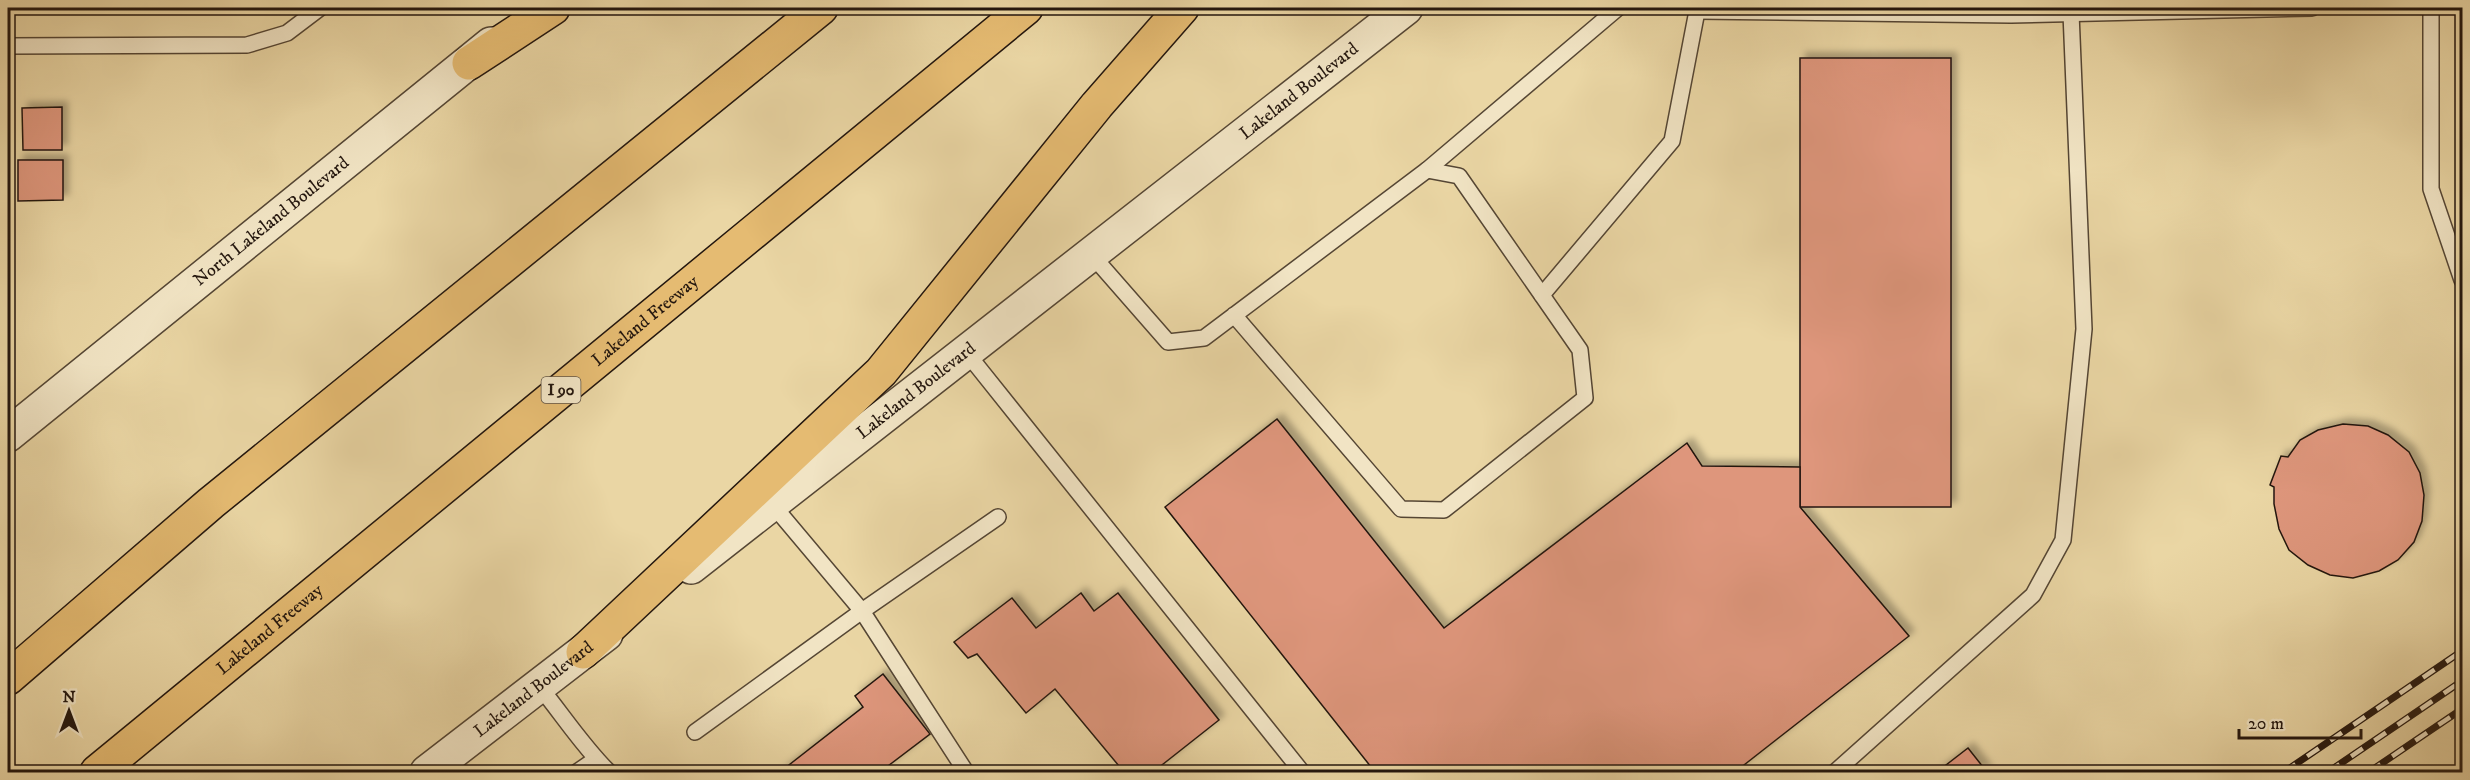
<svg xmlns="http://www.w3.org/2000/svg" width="2470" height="780" font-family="'IM FELL DW Pica',serif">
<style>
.building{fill:#de967c;stroke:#23160e;stroke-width:1.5;filter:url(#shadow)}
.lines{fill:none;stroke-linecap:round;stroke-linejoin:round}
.service-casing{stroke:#554634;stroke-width:18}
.tertiary-casing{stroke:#554634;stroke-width:36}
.motorway-casing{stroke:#23160e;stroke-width:36}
.service{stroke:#f1e4c4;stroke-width:15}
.tertiary{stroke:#f1e4c4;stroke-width:33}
.motorway{stroke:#e5bb72;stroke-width:33}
.rail-casing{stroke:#23160e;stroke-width:7}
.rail{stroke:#f1e4c4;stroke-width:4.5;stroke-dasharray:14;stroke-linecap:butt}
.labels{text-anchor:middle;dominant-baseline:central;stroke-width:4.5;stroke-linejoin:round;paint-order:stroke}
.shield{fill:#f1e4c4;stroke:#615445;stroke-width:1.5}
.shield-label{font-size:16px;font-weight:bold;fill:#23160e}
.street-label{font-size:18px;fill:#23160e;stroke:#f1e4c4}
</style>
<defs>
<filter id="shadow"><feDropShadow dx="5.5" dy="-5.5" stdDeviation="3" flood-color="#0004"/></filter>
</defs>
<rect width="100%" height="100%" fill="#ead6a4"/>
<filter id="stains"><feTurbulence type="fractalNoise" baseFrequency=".00333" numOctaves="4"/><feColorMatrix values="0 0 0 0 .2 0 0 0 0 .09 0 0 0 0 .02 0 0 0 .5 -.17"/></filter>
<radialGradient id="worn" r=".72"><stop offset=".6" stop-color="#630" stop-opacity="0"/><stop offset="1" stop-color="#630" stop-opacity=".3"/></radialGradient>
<!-- building -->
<g class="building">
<rect x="1800" y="58" width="151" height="449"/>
<polygon points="62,107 62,150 23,150 22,108"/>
<polygon points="18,160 63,160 63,200 18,201"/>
<polygon points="1277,419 1444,628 1687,443 1702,466 1800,467 1800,507 1909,636 1735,772 1375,772 1165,507"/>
<polygon points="2343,424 2368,426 2388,435 2409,452 2420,473 2424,495 2422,521 2414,542 2398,560 2379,571 2353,578 2330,575 2308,565 2289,550 2279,529 2274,504 2274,487 2270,485 2281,456 2288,457 2300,440 2318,430"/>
<polygon points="1081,593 1094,611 1118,593 1219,720 1153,772 1124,772 1055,689 1026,713 977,654 968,658 954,642 1012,598 1036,628"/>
<polygon points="883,674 930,734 880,772 780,772 863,707 855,696"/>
<polygon points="1968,748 1987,772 1937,772"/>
</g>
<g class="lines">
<defs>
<g id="service">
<polyline points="1693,8 1697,11 2011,15 2312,8"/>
<polyline points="2431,8 2431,189 2462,280"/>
<polyline points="8,46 247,45 287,33 320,8"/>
<polyline points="1427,170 1618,8"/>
<polyline points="1091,254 1168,342 1204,338 1427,170 1459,176 1580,350 1585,398 1444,510 1401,509 1234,315"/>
<polyline points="1542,295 1672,141 1697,11"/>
<polyline points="966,352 1302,772"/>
<path d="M539,686C562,714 584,748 609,772"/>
<polyline points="695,732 862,611 772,504"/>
<polyline points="577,772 596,759"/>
<polyline points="966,772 862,611 998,517"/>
<polyline points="1835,772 2033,595 2063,540 2084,329 2071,13 2066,8"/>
</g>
<g id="tertiary">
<path id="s1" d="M8,435L491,44"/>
<path id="s2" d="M691,567L1406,8"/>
<path id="s3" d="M427,772L606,634"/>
</g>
<g id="motorway">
<polyline points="469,63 553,8"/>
<polyline points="583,652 881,372 1097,105 1182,8"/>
<polyline points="8,678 211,503 821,8"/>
<path id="s4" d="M97,772L1026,8"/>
</g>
</defs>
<!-- service casing -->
<use href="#service" class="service-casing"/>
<!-- tertiary casing -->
<use href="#tertiary" class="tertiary-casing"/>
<!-- motorway casing -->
<use href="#motorway" class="motorway-casing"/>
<!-- service -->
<use href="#service" class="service"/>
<!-- tertiary -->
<use href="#tertiary" class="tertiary"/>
<!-- motorway -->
<use href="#motorway" class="motorway"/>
<defs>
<g id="rail">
<polyline points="2284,772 2462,651"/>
<polyline points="2328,772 2462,681"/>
<polyline points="2369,772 2462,709"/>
</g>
</defs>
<!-- rail casing -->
<use href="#rail" class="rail-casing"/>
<!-- rail -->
<use href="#rail" class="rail"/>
</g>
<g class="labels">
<!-- shield labels -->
<rect class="shield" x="541.5" y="377" width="39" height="26" rx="4.5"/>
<g class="shield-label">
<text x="561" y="390">I 90</text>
</g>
<!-- street labels -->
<g class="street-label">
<text stroke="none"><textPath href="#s2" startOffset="772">Lakeland Boulevard</textPath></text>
<text stroke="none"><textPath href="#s1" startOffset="339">North Lakeland Boulevard</textPath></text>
<text stroke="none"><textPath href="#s4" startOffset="710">Lakeland Freeway</textPath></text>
<text stroke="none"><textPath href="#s2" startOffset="286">Lakeland Boulevard</textPath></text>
<text stroke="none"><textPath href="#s4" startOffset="224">Lakeland Freeway</textPath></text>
<text stroke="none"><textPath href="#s3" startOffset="135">Lakeland Boulevard</textPath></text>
</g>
</g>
<!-- margin -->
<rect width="2470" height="780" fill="none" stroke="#ead6a4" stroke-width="30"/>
<rect x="9" y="9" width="2452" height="762" fill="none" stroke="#23160e" stroke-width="3"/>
<rect x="15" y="15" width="2440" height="750" fill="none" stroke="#23160e" stroke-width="1.5"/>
<!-- north arrow -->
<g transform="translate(69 711)" stroke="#f1e4c4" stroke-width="4.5" paint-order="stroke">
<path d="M0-4.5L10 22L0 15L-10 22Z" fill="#23160e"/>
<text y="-9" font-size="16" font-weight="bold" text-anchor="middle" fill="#23160e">N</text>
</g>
<!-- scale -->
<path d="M2239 729v9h122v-9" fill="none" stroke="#23160e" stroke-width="3"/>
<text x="2248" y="729" font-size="18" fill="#23160e" stroke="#f1e4c4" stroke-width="4.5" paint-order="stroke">20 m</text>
<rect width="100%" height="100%" filter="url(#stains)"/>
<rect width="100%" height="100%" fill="url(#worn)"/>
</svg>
